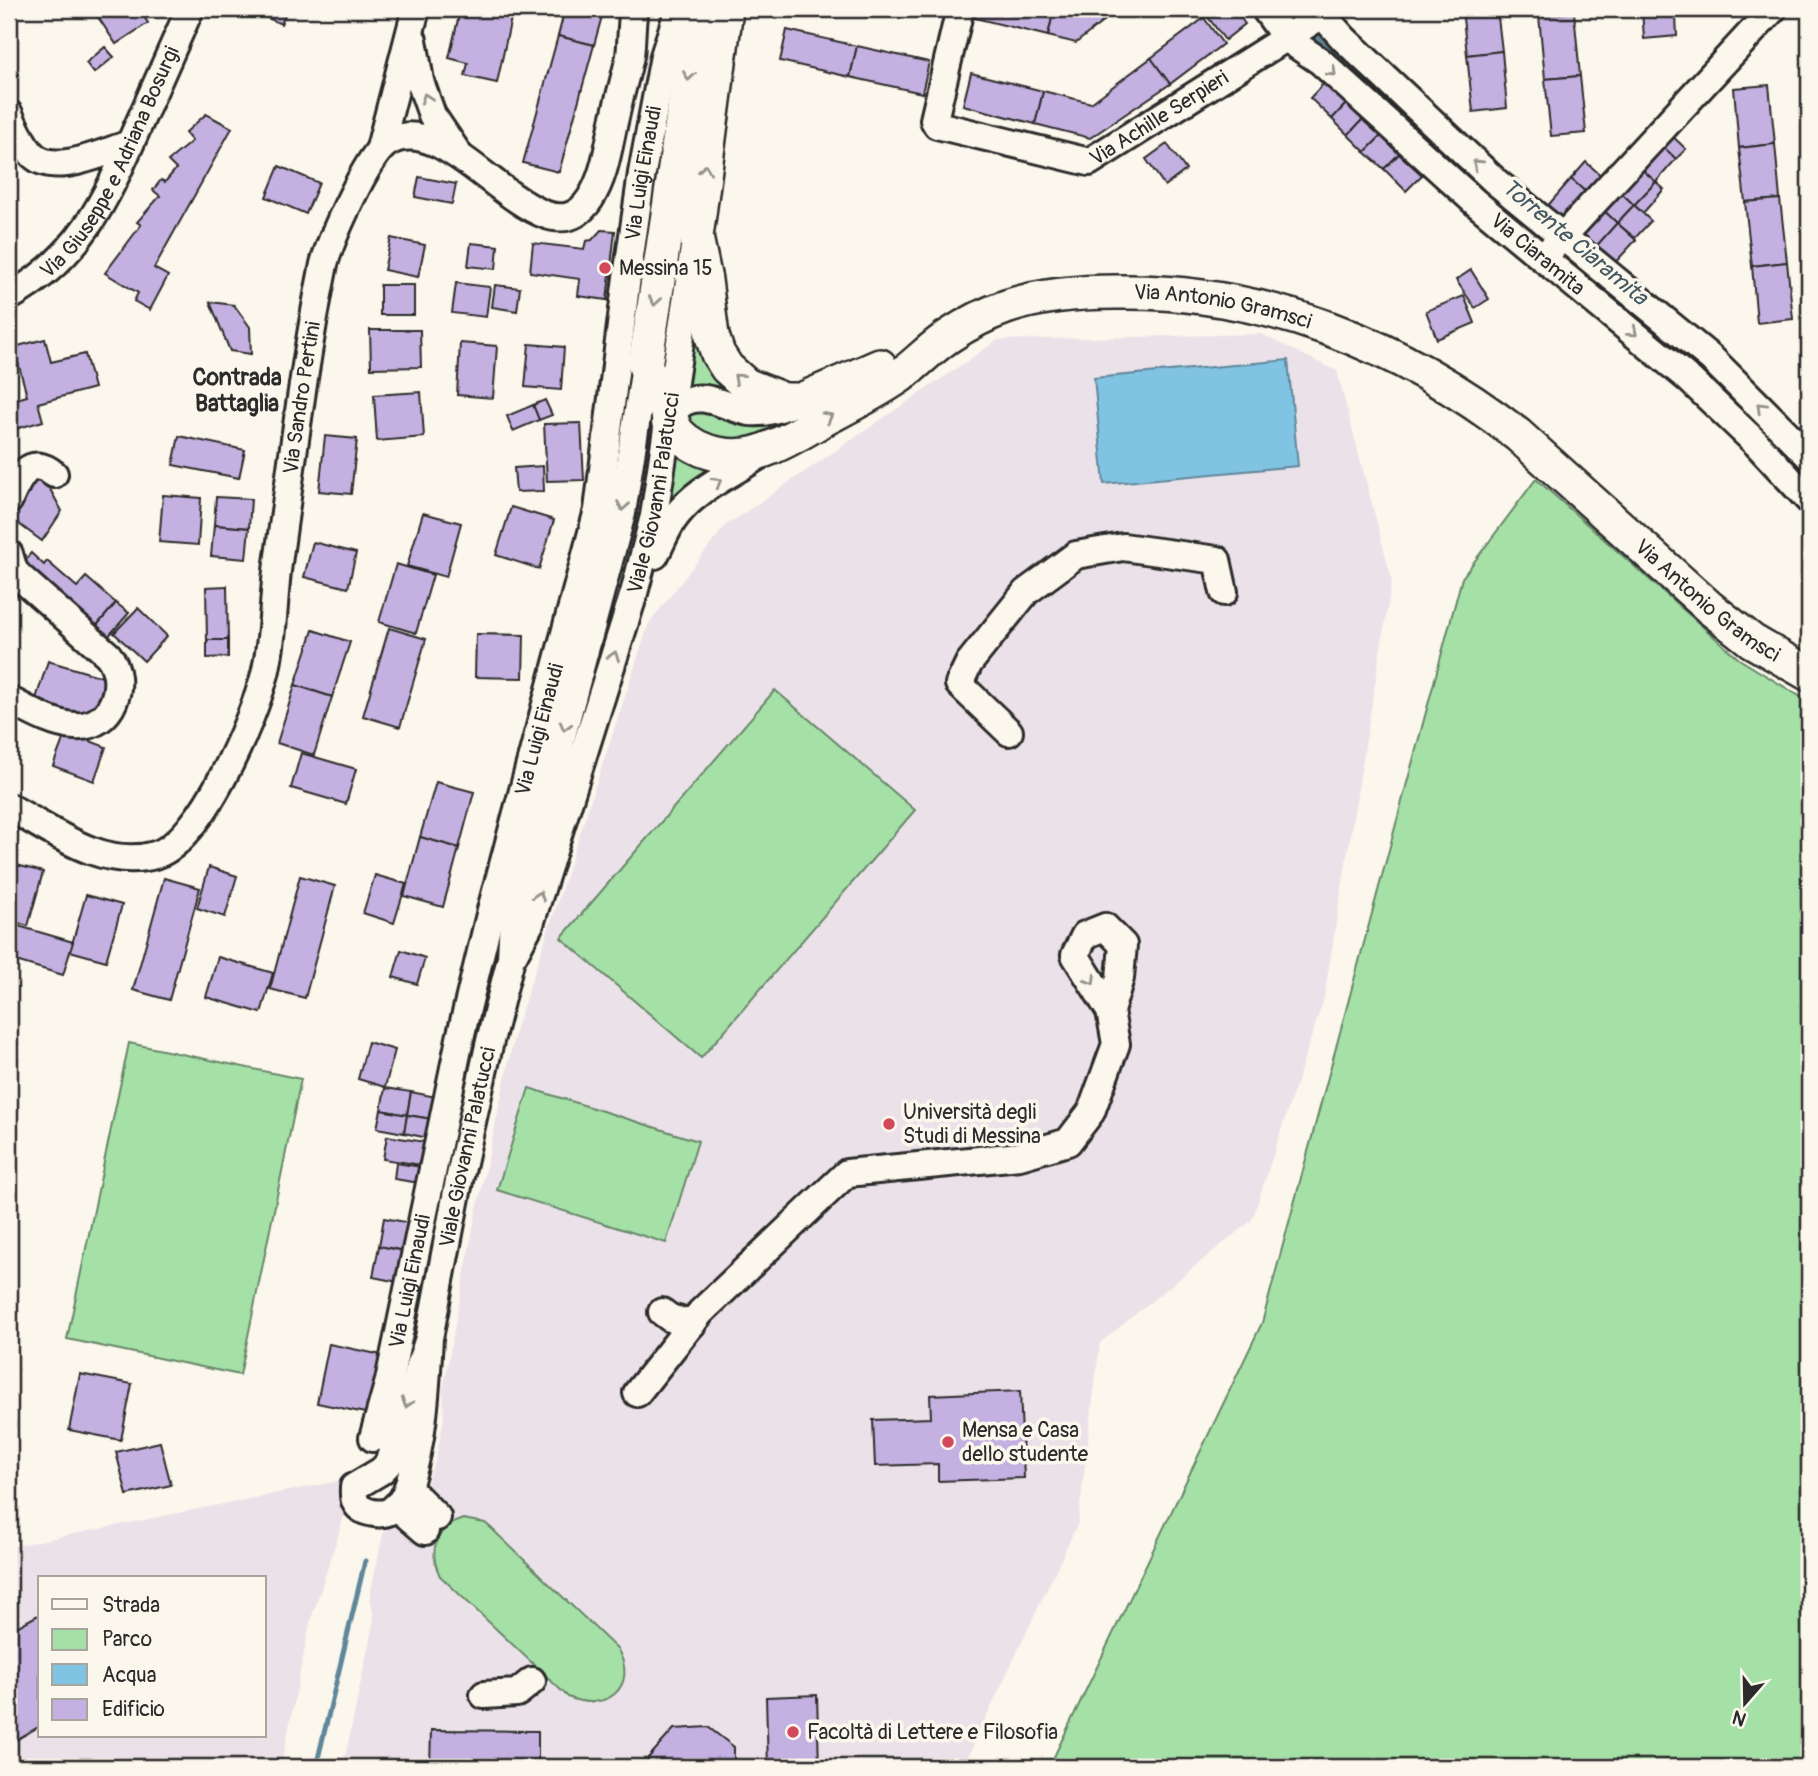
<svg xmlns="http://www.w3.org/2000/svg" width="1818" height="1776" font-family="Pangolin,sans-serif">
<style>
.built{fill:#ebe2e9;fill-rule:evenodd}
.green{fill:#a5e1a7;stroke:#688669;stroke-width:2}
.water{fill:#81c3e2;stroke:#5f8699;stroke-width:2}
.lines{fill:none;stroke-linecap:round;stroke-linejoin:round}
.stream{stroke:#5f8699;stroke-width:5}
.building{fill:#c5b1e1;stroke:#2b2b2b;stroke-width:2}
.minor-casing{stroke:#2b2b2b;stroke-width:32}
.major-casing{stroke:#2b2b2b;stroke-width:38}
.minor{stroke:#fbf7ec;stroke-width:26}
.major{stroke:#fbf7ec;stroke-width:33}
.oneway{stroke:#93918c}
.poi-dot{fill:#d1495b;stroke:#fbf7ec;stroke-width:2.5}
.labels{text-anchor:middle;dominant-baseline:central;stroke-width:7;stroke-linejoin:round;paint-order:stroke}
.street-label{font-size:21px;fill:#2b2b2b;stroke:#fbf7ec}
.poi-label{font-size:21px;fill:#2b2b2b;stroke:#fbf7ec;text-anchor:start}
.water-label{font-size:23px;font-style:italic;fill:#455962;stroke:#fbf7ec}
.neighbourhood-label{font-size:23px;font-weight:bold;fill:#2b2b2b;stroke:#fbf7ec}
</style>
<rect width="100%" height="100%" fill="#fbf7ec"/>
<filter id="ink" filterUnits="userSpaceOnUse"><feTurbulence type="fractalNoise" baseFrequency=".0143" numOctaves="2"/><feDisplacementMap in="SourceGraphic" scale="14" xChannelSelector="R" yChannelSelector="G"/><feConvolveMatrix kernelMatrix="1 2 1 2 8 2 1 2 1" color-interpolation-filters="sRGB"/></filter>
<g filter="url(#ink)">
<!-- built -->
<g class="built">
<polygon points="1261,334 1337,371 1392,580 1324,998 1252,1220 1100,1343 1078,1523 963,1767 343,1767 374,1619 370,1595 383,1534 420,1500 436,1459 444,1418 443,1389 474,1223 516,1028 649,623 725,526 998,340"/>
<path d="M338,1481L345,1514L310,1623L281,1767H9V1547ZM40,1578H264V1736H40Z"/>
</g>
<!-- green -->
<g class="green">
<polygon points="697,330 742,397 686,389"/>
<polygon points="691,410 793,417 746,439 728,443 699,437 682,414"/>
<polygon points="679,449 721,466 667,508"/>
<polygon points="1536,479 1739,659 1809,702 1809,1767 1049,1767 1262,1323 1462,578"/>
<polygon points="775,690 915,810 701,1058 561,938"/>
<polygon points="129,1043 301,1079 240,1375 67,1339"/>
<polygon points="529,1088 698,1141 666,1243 497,1190"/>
<path d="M463,1519L485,1523L491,1528L618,1650C639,1688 605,1713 568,1697L440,1576C428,1551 435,1528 463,1519Z"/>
</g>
<!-- water -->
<polygon class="water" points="1288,360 1298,466 1104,484 1094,378"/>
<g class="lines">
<!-- stream -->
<g class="stream">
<polyline points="1316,36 1469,175"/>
<polyline points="1492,195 1545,243"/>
<polyline points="1584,276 1703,370 1809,476"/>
<polyline points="316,1767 365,1561"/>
</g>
</g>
<!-- building -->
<g class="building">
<polygon points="111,9 139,9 148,23 116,44 98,17"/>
<polygon points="253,9 288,9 281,24 252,11"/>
<polygon points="480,9 513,9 497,83 465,76 468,63 449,58 460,11 479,16"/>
<polygon points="565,9 604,9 594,45 558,36"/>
<polygon points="977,9 1054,9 1048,36 975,18"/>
<polygon points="1054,9 1119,9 1076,43 1048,36"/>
<polygon points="1202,9 1234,9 1245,24 1225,40"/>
<polygon points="1462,9 1497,9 1502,51 1467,55"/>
<polygon points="1538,9 1573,9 1574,12 1539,16"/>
<polygon points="1642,9 1720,9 1721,14 1676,17 1677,36 1644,39"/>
<polygon points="1574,12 1580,76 1545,79 1539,16"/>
<polygon points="1204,18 1223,44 1170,84 1151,58"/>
<polygon points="787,30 857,46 850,77 780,61"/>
<polygon points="558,36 594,45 559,172 523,163"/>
<polygon points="857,46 929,62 922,93 850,77"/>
<polygon points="105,47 114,57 94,73 86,63"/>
<polygon points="1502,51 1507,108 1473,112 1467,55"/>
<polygon points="1151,58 1170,84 1090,138 1035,124 1043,91 1091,103"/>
<polygon points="971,73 1043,91 1035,124 963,105"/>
<polygon points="1580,76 1586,133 1551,136 1545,79"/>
<polygon points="1325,82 1347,103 1332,119 1310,98"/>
<polygon points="1769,85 1775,144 1739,148 1734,88"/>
<polygon points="1347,103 1363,119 1348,135 1332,119"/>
<polygon points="206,114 232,128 154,268 168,276 150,310 134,301 138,293 105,273 141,225 137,222 160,196 153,190 161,180 165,182 176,169 168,161 192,141 185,133"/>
<polygon points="1363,119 1381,136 1365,152 1348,135"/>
<polygon points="1668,132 1686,149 1676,159 1658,142"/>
<polygon points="1381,136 1399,154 1384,169 1365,152"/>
<polygon points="1658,142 1676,159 1656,182 1637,165"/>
<polygon points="1167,144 1186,170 1165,186 1146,159"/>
<polygon points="1775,144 1780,199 1745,202 1739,148"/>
<polygon points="1399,154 1422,175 1406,191 1384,169"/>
<polygon points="1586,162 1604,178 1589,195 1571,179"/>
<polygon points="1637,165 1656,182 1634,205 1616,188"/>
<polygon points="279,166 319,183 306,214 266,197"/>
<polygon points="419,177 456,184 452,204 415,197"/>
<polygon points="1571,179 1589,195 1562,226 1544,210"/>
<polygon points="1656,182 1664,189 1643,213 1634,205"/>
<polygon points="1616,188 1634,205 1617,223 1599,206"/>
<polygon points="1780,199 1787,262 1752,266 1745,202"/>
<polygon points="1634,205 1651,221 1635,238 1617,223"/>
<polygon points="1599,206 1617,223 1593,250 1575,233"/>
<polygon points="1617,223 1636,240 1611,267 1593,250"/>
<polygon points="601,230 615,231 607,300 578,296 580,279 530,272 533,243 584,249 586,241 592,240"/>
<polygon points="391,238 425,245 418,277 384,270"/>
<polygon points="471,243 498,246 496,269 468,266"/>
<polygon points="1787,262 1793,319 1757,323 1752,266"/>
<polygon points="1471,270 1489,299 1475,308 1456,280"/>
<polygon points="456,283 490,287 486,317 452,313"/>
<rect x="380" y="285" width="34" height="30"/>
<polygon points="495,285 520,288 517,311 492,307"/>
<polygon points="1464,296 1475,323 1437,339 1426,311"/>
<polygon points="210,302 234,305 250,327 251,354 230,351"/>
<polygon points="370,330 420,330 421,367 371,368"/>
<polygon points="45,339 51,362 85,354 94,388 38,403 43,421 12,430 9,417 9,401 27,396 14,347"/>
<polygon points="460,343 497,346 493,398 457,395"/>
<polygon points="529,344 564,347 561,390 525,387"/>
<polygon points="421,392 424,437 377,441 374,395"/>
<polygon points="545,400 552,415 539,420 533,405"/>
<polygon points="533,405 539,420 513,431 507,416"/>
<polygon points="581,423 584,480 547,481 544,424"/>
<polygon points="179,436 245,450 239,478 173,465"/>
<polygon points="325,436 357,439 351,494 319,491"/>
<polygon points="543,466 544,491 516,492 514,468"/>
<polygon points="33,480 46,482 62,511 42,541 12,519"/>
<polygon points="163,495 201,498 198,545 159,542"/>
<polygon points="216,497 251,499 249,528 214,525"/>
<polygon points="511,507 554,520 539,569 496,555"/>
<polygon points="423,513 461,523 446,577 407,566"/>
<polygon points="214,525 249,528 246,559 211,556"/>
<polygon points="313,542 356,553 348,588 304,577"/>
<polygon points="31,553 44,565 47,561 77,587 86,577 116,603 94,629 18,568"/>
<polygon points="396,564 433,575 416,633 379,622"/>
<polygon points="227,586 228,640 207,640 206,587"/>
<polygon points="116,603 129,613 106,639 94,629"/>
<polygon points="138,608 167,636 144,661 114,633"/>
<polygon points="389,628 426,639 400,727 363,716"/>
<polygon points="313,630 350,642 332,697 295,685"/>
<polygon points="476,634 524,635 523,678 475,677"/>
<polygon points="207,640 228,640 228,657 207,658"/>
<polygon points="48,661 109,679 101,709 79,719 34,705"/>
<polygon points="295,685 332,697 314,755 277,743"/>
<polygon points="66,732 106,747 94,781 53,766"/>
<polygon points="301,753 356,769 346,804 291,788"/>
<polygon points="436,782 474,792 459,848 420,837"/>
<polygon points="420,837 459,848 443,907 404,896"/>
<polygon points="9,863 43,872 28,926 9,920"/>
<polygon points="209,867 237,876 225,917 197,908"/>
<polygon points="375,875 406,884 394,923 363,913"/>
<polygon points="300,876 335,886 305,998 270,989"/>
<polygon points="164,878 200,888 169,1000 133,990"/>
<polygon points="86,895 122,905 106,961 70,951"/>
<polygon points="15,925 73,942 63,975 9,959 9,944"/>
<polygon points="401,950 425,958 417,984 393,977"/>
<polygon points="218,957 273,973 261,1013 206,997"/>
<polygon points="368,1042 395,1050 385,1087 358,1079"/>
<polygon points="385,1088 411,1092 407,1115 381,1110"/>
<polygon points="411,1092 436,1097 432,1119 407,1115"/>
<polygon points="381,1110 407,1115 404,1133 377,1128"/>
<polygon points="407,1115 432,1119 428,1138 404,1133"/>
<polygon points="387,1136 425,1142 421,1165 383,1159"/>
<polygon points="396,1163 422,1167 420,1183 394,1179"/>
<polygon points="384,1218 410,1223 404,1251 379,1246"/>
<polygon points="379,1246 404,1251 398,1282 373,1277"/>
<polygon points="329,1344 382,1355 370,1414 317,1403"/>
<polygon points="80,1374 132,1384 121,1440 69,1430"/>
<polygon points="1020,1391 1024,1478 938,1481 938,1464 875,1466 873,1420 931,1418 930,1395"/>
<polygon points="160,1442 171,1485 127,1495 116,1452"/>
<polygon points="40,1614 40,1726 9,1744 9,1631"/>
<polygon points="817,1695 819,1767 768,1767 766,1697"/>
<polygon points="708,1727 734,1747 734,1767 648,1767 648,1758 674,1729"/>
<polygon points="431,1730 538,1731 538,1767 430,1767"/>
</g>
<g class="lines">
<defs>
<g id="minor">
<path id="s1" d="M960,9L934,120L937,125L1089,162L1322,15"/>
<path id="s2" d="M1265,9L1286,38L1320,61L1476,203L1690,380L1757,444L1809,500"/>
<polyline points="1317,9 1344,39 1495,181 1712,359 1809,456"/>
<polyline points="413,40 420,81 432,115 457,152"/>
<path d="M9,114C15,127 21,142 31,153C52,178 103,152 130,144"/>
<polyline points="380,148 416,9"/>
<polyline points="1551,249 1773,9"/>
<path id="s3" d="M9,297C82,256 106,199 138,126C155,87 173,48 190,9"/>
<path d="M665,422C670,417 674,410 680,405C701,388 728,409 750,412C767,414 783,407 799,401"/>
<path d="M9,500C18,480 28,453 54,474"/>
<path d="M9,554L14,571L21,578L108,655C129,681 113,729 75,726C53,725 28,710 9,700"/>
<path d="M655,555C662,542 667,527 676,516C698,487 733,474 761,454"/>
<polyline points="1009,732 959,684 969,663 1026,592 1076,555 1123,547 1217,560 1224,592"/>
<path id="s4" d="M9,807C53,831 103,870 155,855C202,842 253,719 265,674C274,637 273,600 278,563C292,463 304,363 324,264C331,239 367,156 387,143C451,101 542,272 590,199C606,175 609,141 616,113C620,94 626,75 630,56C632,41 631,25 634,9"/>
<path id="s5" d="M514,954L530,924L634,593L654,516L694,248"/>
<polyline points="662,1312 670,1318 692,1324"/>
<path id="s6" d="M429,1338C426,1387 424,1437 409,1484C406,1494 400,1506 390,1511C381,1516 361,1513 356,1503C353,1498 354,1493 354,1487L381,1471L388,1464L429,1338L460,1176L490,1041L511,958L513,917L622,513L645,366"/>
<polyline points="637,1393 701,1312 847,1173 1020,1156 1068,1142 1091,1112 1116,1044 1110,1011 1075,955 1085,935 1105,927 1123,945 1120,978 1110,1011"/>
<path id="s7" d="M373,1438L389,1381L461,1034L491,910L598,510L627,277L642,173L664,56L679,9"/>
<polyline points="408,1488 437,1517"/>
<polyline points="396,1506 425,1531"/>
<polyline points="484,1695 517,1693 532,1681"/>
</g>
<g id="major">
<path id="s8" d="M701,9L689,76L645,366L677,432C700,457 740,462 770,448C790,440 808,428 826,418C851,405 877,392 900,376C917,363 932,347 949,336C967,324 986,314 1006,307C1041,295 1079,292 1116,292C1263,289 1403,345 1518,435L1710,608L1752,641L1809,674"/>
<polyline points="726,9 696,237 705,280 712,336 718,354 727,368 746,385 784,400 801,400 880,366"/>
</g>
</defs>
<!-- minor casing -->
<use href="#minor" class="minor-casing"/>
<!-- major casing -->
<use href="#major" class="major-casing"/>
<!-- minor -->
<use href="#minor" class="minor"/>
<!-- major -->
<use href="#major" class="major"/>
</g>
<!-- one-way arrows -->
<defs><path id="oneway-chevron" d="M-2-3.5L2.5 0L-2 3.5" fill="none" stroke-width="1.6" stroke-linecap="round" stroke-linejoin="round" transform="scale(1.75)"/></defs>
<g class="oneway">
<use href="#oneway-chevron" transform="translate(1332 72) rotate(43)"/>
<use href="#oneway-chevron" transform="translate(689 76) rotate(99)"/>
<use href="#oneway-chevron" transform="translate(426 98) rotate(-109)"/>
<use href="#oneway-chevron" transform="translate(1477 164) rotate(-137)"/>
<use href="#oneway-chevron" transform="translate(705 169) rotate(-83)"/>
<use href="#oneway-chevron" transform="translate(655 301) rotate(99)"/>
<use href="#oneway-chevron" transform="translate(1633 332) rotate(40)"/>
<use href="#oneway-chevron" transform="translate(738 378) rotate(-139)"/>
<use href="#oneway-chevron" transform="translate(1761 407) rotate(-136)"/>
<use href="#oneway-chevron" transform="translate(828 417) rotate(-28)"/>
<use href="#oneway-chevron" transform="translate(717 482) rotate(-31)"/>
<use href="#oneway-chevron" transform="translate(623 506) rotate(100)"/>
<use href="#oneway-chevron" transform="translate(614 656) rotate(-73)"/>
<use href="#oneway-chevron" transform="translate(565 726) rotate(105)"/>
<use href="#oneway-chevron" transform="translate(539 896) rotate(-73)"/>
<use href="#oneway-chevron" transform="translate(1091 980) rotate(59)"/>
<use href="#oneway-chevron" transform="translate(407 1403) rotate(108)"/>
</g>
</g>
<!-- markers -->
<g class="poi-dot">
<circle cx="605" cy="268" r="7"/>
<circle cx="889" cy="1124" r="7"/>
<circle cx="948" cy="1442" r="7"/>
<circle cx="793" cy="1732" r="7"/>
</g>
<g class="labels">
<!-- street labels -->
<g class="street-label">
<text stroke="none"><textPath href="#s1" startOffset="359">Via Achille Serpieri</textPath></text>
<text stroke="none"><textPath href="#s3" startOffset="173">Via Giuseppe e Adriana Bosurgi</textPath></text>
<text stroke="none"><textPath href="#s7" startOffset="1295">Via Luigi Einaudi</textPath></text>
<text stroke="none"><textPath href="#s2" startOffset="368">Via Ciaramita</textPath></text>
<text stroke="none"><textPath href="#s8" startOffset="1031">Via Antonio Gramsci</textPath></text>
<text stroke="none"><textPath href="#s4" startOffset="654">Via Sandro Pertini</textPath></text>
<text stroke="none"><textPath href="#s5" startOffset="483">Viale Giovanni Palatucci</textPath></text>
<text stroke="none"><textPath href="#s8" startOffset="1610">Via Antonio Gramsci</textPath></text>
<text stroke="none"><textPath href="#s7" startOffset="728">Via Luigi Einaudi</textPath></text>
<text stroke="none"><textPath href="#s6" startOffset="604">Viale Giovanni Palatucci</textPath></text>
<text stroke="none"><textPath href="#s7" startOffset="161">Via Luigi Einaudi</textPath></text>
</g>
<!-- poi labels -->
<g class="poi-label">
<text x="619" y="268">Messina 15</text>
<text x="903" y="1112">Università degli<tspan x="903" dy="24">Studi di Messina</tspan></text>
<text x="962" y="1430">Mensa e Casa<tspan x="962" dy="24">dello studente</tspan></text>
<text x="807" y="1732">Facoltà di Lettere e Filosofia</text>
</g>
<!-- water labels -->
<g class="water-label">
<text transform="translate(1575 242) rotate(40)">Torrente Ciaramita</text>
</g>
<!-- neighbourhood labels -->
<g class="neighbourhood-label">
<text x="237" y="377">Contrada<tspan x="237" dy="26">Battaglia</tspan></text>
</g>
</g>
<!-- margin -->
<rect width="1818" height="1776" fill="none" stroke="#fbf7ec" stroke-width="35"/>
<rect x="18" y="18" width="1783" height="1741" fill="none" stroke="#2b2b2b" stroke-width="2.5" filter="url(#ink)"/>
<!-- legend -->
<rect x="38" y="1576" width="228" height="161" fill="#fbf7ec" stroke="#a8a59f" stroke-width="2"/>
<rect x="52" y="1599" width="35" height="10" fill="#fbf7ec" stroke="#a8a59f" stroke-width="2"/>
<text x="102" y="1612" font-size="21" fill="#2b2b2b">Strada</text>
<rect x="52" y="1629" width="35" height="21" fill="#a5e1a7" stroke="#a8a59f" stroke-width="2"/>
<text x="102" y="1646" font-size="21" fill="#2b2b2b">Parco</text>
<rect x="52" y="1664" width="35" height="21" fill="#81c3e2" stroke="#a8a59f" stroke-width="2"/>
<text x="102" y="1682" font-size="21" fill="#2b2b2b">Acqua</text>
<rect x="52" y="1699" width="35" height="21" fill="#c5b1e1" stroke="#a8a59f" stroke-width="2"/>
<text x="102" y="1716" font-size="21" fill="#2b2b2b">Edificio</text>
<!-- north arrow -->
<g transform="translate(1745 1703) rotate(200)" stroke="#fbf7ec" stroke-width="5" paint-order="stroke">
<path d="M0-5L12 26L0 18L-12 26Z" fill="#2b2b2b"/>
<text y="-10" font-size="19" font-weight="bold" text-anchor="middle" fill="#2b2b2b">N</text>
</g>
</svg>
